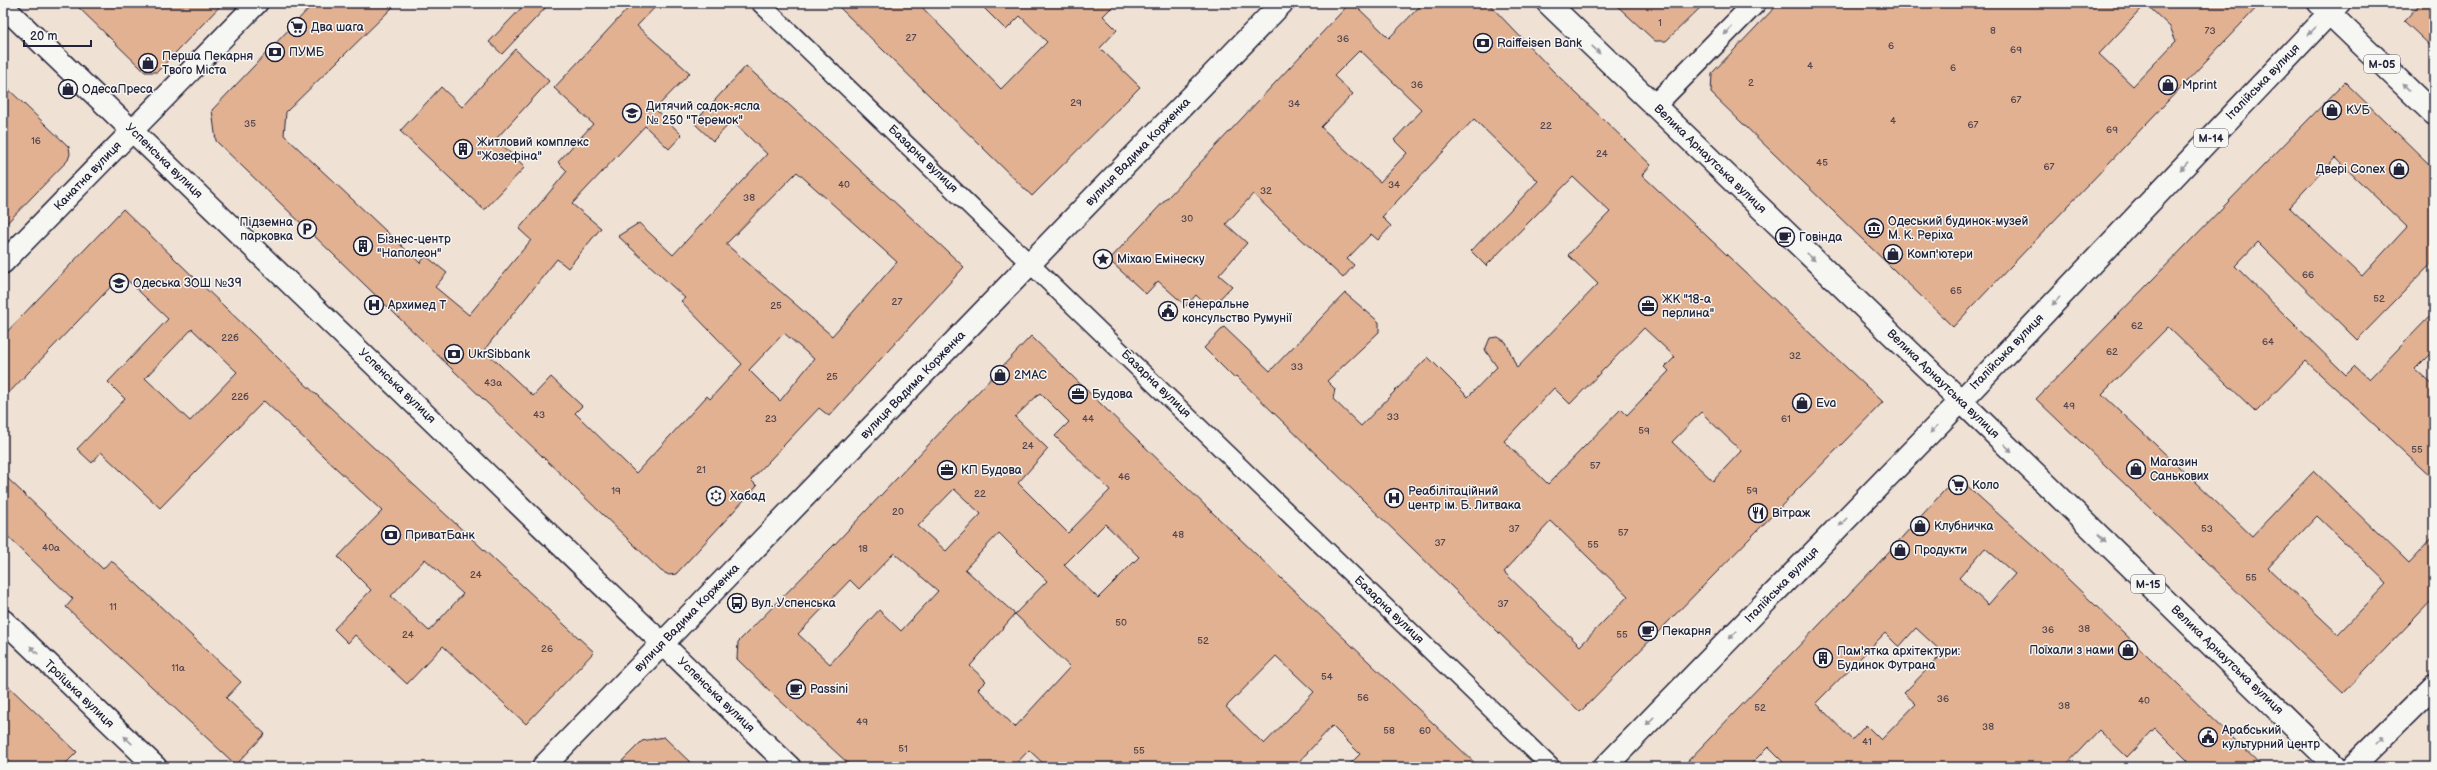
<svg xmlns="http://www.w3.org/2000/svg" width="2437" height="770" font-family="'Balsamiq Sans',sans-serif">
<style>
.building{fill:#e1b192;stroke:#22223b;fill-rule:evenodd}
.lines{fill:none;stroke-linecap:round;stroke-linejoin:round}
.minor-casing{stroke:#22223b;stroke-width:20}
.tertiary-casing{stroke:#22223b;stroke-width:24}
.secondary-casing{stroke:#22223b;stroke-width:25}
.primary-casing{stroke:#22223b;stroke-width:25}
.minor{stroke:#f6f6f2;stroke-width:17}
.tertiary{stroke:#f6f6f2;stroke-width:21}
.secondary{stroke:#f6f6f2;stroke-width:22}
.primary{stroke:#f6f6f2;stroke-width:22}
.oneway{fill:#9797a0}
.labels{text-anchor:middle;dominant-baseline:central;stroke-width:3;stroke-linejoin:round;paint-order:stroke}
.number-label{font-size:10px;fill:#524651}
.shield{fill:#f6f6f2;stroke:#626272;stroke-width:1}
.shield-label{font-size:11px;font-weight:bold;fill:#22223b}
.poi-label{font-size:12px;fill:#22223b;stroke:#f6f6f2;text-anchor:start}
.street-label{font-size:12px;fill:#22223b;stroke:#f6f6f2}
</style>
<rect width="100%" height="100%" fill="#f0e1d5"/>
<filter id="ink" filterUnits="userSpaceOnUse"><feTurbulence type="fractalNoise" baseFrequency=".025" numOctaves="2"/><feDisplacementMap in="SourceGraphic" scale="8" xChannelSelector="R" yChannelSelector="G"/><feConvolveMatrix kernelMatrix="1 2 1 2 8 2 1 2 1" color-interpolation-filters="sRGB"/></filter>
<g filter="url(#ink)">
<!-- building -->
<g class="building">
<polygon points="74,3 223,3 157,72 145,72"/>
<path d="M314,3H397L286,112L284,135L420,263L426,256L447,273L435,287L469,315L531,240L519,229L567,171L558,162L593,124L554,88L633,3H659L637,26L690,73L655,109L682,135L669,149L645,126L572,204L601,228L568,268L557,259L484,350L533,396L551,377L582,406L575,413L636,473L707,396L710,399L742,364L681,301L685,298L618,236L639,223L673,255L767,154L732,121L713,141L694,123L746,66L827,139L964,267L829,416L819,408L751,480L757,486L676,574L669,575L661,571L216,141L212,110ZM797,172L897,262L832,336L726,244ZM784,333L814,359L780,401L749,370Z"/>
<polygon points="526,3 550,3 502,54 489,42"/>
<polygon points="835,3 918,3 1001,89 1047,42 1020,16 1006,30 979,3 1116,3 1103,16 1117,30 1100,48 1140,87 1032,196"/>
<path d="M1350,3H1353L1389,38L1423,3H1488L1553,71L1651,165L1642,175L1883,402L1580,712L1236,376L1234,378L1204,348L1224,327L1270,371L1345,293L1379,322V332L1327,381L1335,389L1333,399L1361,426L1428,357L1468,397L1497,367L1485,350L1490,338L1498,337L1506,342L1517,368L1598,284L1568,255L1610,212L1573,177L1486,266L1471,251L1538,181L1474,119L1382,217L1391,226L1378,240L1371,234L1347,259L1354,265L1343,278L1253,194L1226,224L1247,243L1219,275L1232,286L1210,309L1196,295L1186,306L1158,281L1146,294L1109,260ZM1360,50L1422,110L1394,140L1407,153L1380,182L1321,127L1353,94L1334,76ZM1644,328L1675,357L1665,367L1669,371L1627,415L1621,409L1548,484L1504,441L1554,388L1570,404ZM1701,412L1741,451L1713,481L1672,442ZM1551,521L1628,596L1580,646L1504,572Z"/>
<polygon points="1614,3 1705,3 1666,41 1655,41"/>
<path d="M1779,3H2261L1953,327L1711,93L1712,73ZM2146,4L2170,27L2176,41L2133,86L2099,54Z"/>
<polygon points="2421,3 2434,3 2434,49 2404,21"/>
<polygon points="515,49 549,81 496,139 525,167 484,210 400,131 441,87 462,107"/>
<path d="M2345,82L2434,169V261L2357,340L2258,242L2235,266L2346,375L2355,366L2369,379L2434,312V350L2415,369L2434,386V480L2306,361L2256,412L2168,327L2102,394L2252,536L2314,471L2409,563L2434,536V598L2343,693L2036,399ZM2335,158L2407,227L2362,276L2289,207ZM2317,516L2387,583L2338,634L2268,568Z"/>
<polygon points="3,84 69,147 70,154 68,160 3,227"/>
<path d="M123,209L304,383L594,652L526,724L443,646L407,684L355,635L348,643L334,629L371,590L338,557L382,511L264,401L160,508L101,452L92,463L77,449L125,399L108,382L168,319L122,275L3,399V336ZM192,329L237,372L190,421L145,378ZM425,559L463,594L429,631L391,596Z"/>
<path d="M1031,336L1215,515L1479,767H1347L1360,754L1332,726L1294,767H1047L1029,750L1013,767H852L775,696L737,659L738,642L833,546ZM1040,393L1069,422L1055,436L1110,490L1068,533L1018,483L1048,449L1015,417ZM954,489L981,514L946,551L918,526ZM1105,524L1139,557L1098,598L1064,565ZM999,533L1047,581L1015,614L965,569ZM894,553L938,591L901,631L879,610L830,664L798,634L850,580L859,589ZM1015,614L1070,667L1015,727L978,689L986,681L970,666ZM1276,656L1314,692L1264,744L1226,707Z"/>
<polygon points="3,474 103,569 111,560 241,682 226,698 265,734 236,765 66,607 73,599 3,532"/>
<path d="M1952,482H1963L2038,550L2263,767H2187V760L2155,728L2127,757L2099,730L2064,767H1788L1768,747L1748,767H1682L1875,567ZM1985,548L2015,574L1988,605L1959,578ZM1916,628L1943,653L1904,693L1916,704L1881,740L1866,725L1852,740L1816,703L1885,633L1899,647Z"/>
<polygon points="3,681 77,752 62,767 3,767"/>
<polygon points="664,737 695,767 616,767 642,741"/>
</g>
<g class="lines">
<defs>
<polyline id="minor" points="760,3 1551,767"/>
<g id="tertiary">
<polyline points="3,6 790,767"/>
<polyline points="1654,106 1755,3"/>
<polyline points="3,263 257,3"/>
<polyline points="3,620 156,767"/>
</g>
<g id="secondary">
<polyline points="1548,3 1961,401 1605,767"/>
<polyline points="2319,3 2329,13"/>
<polyline points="543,767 1282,3"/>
<polyline points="2352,767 2434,686"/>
</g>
<g id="primary">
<polyline points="2329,13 2434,114"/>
<polyline points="2336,767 1961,401 2339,3"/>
</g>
</defs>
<!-- minor casing -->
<use href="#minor" class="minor-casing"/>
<!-- tertiary casing -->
<use href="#tertiary" class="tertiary-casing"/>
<!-- secondary casing -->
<use href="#secondary" class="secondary-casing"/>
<!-- primary casing -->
<use href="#primary" class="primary-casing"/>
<!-- minor -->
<use href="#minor" class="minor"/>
<!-- tertiary -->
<use href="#tertiary" class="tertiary"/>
<!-- secondary -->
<use href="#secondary" class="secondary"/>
<!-- primary -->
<use href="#primary" class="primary"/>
</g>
<!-- one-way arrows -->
<defs><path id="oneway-solid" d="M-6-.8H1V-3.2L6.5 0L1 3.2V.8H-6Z"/></defs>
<g class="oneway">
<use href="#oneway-solid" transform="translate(1728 31) rotate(135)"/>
<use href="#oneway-solid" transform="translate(2312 31) rotate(134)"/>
<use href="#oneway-solid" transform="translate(1596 50) rotate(44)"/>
<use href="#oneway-solid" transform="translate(2406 87) rotate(-136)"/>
<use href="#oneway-solid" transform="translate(2184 166) rotate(133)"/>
<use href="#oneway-solid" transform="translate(1811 257) rotate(44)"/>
<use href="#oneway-solid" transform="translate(2056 301) rotate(134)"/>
<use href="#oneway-solid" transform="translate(1934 429) rotate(134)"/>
<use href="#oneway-solid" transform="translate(2008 448) rotate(44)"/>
<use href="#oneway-solid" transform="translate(1843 522) rotate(134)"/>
<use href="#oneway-solid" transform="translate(2102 538) rotate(44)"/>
<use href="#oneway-solid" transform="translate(1733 635) rotate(134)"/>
<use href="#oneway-solid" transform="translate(34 650) rotate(-136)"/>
<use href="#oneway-solid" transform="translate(1650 721) rotate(134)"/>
<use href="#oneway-solid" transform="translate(128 740) rotate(-136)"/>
<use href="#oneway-solid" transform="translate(2380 740) rotate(-45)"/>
</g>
</g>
<!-- icons -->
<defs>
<symbol id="supermarket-ring" viewBox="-11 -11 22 22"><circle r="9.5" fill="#f6f6f2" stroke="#22223b" stroke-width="1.5"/><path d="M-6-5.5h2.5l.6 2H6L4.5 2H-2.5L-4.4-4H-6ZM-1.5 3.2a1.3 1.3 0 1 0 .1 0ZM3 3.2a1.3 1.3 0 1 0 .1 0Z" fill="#22223b"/></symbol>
<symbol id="bank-ring" viewBox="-11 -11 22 22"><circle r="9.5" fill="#f6f6f2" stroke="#22223b" stroke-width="1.5"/><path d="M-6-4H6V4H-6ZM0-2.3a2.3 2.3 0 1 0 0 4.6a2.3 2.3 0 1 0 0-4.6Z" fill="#22223b"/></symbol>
<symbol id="shop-ring" viewBox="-11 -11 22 22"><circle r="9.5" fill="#f6f6f2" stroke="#22223b" stroke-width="1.5"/><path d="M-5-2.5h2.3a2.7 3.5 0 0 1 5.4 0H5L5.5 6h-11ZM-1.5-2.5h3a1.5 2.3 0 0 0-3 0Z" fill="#22223b"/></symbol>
<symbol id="school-ring" viewBox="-11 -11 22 22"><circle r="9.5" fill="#f6f6f2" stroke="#22223b" stroke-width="1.5"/><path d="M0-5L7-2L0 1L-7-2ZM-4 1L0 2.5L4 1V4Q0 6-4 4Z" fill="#22223b"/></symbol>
<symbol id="building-ring" viewBox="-11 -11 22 22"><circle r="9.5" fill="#f6f6f2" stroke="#22223b" stroke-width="1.5"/><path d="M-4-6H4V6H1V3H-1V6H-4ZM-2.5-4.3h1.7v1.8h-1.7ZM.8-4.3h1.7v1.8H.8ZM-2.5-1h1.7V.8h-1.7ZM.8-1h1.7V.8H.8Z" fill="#22223b"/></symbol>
<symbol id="museum-ring" viewBox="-11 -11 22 22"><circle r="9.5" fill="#f6f6f2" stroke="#22223b" stroke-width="1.5"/><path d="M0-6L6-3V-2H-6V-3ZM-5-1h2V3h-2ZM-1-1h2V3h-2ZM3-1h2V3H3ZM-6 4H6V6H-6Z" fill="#22223b"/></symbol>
<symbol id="parking-ring" viewBox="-11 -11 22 22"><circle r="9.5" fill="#f6f6f2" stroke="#22223b" stroke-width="1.5"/><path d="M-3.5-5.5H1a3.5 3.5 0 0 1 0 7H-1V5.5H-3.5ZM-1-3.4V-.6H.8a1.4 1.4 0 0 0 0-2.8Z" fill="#22223b"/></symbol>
<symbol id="cafe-ring" viewBox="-11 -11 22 22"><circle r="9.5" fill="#f6f6f2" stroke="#22223b" stroke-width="1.5"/><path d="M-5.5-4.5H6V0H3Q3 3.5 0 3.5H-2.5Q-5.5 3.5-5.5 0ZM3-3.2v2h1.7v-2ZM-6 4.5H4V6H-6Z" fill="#22223b"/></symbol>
<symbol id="sight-ring" viewBox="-11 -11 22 22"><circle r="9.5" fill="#f6f6f2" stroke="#22223b" stroke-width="1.5"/><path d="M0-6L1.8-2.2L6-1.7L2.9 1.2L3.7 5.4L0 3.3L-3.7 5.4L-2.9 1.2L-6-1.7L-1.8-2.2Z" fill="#22223b"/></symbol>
<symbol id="hospital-ring" viewBox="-11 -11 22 22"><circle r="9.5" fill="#f6f6f2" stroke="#22223b" stroke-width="1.5"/><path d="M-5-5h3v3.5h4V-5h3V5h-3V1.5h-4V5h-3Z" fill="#22223b"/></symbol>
<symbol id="office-ring" viewBox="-11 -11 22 22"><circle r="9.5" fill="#f6f6f2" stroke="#22223b" stroke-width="1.5"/><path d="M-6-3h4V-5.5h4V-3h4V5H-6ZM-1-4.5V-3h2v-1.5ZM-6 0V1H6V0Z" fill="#22223b"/></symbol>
<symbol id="civic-ring" viewBox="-11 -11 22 22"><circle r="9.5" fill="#f6f6f2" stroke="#22223b" stroke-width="1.5"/><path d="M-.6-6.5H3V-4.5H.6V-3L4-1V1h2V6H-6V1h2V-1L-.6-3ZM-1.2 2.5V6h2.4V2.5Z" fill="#22223b"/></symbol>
<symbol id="synagogue-ring" viewBox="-11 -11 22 22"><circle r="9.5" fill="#f6f6f2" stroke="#22223b" stroke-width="1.5"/><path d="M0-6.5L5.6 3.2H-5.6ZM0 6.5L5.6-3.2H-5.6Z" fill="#22223b"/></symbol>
<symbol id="restaurant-ring" viewBox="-11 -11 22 22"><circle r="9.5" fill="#f6f6f2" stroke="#22223b" stroke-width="1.5"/><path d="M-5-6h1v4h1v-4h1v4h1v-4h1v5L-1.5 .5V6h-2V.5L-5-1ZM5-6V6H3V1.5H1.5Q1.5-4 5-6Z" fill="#22223b"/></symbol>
<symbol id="bus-ring" viewBox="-11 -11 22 22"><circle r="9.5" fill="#f6f6f2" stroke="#22223b" stroke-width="1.5"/><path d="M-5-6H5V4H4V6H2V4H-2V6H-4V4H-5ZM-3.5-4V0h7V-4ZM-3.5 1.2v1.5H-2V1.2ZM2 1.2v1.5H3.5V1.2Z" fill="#22223b"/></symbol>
</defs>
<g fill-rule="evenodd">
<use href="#supermarket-ring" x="286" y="16" width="22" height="22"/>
<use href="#bank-ring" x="1472" y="32" width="22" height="22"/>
<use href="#bank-ring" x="264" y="41" width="22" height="22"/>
<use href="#shop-ring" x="137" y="52" width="22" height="22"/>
<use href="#shop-ring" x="2157" y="74" width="22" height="22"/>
<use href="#shop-ring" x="57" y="78" width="22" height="22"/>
<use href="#shop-ring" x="2321" y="99" width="22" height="22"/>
<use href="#school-ring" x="621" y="102" width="22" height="22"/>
<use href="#building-ring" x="452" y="138" width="22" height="22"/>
<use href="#shop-ring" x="2388" y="158" width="22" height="22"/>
<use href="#museum-ring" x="1863" y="217" width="22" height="22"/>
<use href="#parking-ring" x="296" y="218" width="22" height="22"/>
<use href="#cafe-ring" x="1774" y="226" width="22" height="22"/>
<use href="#building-ring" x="352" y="235" width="22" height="22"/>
<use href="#shop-ring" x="1882" y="243" width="22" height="22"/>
<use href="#sight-ring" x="1092" y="248" width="22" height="22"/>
<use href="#school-ring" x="108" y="272" width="22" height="22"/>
<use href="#hospital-ring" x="363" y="294" width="22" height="22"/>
<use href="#office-ring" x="1637" y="295" width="22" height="22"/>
<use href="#civic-ring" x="1157" y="300" width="22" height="22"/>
<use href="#bank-ring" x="443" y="343" width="22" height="22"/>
<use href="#shop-ring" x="989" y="364" width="22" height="22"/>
<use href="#office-ring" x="1067" y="383" width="22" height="22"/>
<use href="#shop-ring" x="1791" y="392" width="22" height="22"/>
<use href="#shop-ring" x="2125" y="458" width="22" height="22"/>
<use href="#office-ring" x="936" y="459" width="22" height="22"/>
<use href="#supermarket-ring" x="1947" y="474" width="22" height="22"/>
<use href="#synagogue-ring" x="705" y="485" width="22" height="22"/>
<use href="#hospital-ring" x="1383" y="487" width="22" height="22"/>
<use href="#restaurant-ring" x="1747" y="502" width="22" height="22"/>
<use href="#shop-ring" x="1909" y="515" width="22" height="22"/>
<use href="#bank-ring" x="380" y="524" width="22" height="22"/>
<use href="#shop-ring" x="1889" y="539" width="22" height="22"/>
<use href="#bus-ring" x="726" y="592" width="22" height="22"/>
<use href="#cafe-ring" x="1637" y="620" width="22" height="22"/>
<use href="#shop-ring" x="2117" y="639" width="22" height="22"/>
<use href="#building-ring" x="1812" y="647" width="22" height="22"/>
<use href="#cafe-ring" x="785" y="678" width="22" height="22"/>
<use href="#civic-ring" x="2197" y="726" width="22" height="22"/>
</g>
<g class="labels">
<!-- number labels -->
<g class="number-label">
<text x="1660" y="23">1</text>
<text x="1993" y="31">8</text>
<text x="2210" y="31">73</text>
<text x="911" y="38">27</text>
<text x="1343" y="39">36</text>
<text x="1891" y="46">6</text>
<text x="2016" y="50">69</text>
<text x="1810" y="66">4</text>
<text x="1953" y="68">6</text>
<text x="1751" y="83">2</text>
<text x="1417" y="85">36</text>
<text x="2016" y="100">67</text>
<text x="1076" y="103">29</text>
<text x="1294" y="104">34</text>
<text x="1893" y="121">4</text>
<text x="250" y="124">35</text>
<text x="1973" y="125">67</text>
<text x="1546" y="126">22</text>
<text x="2112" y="130">69</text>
<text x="36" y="141">16</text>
<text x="1602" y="154">24</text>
<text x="1822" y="163">45</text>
<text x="2049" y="167">67</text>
<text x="844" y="185">40</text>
<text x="1394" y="185">34</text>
<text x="1266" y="191">32</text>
<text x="749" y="198">38</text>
<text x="1187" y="219">30</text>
<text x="2308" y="275">66</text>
<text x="1956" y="291">65</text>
<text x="2379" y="299">52</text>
<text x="897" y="302">27</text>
<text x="776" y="306">25</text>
<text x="2137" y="326">62</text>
<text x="230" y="338">22б</text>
<text x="2268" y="342">64</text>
<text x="2112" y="352">62</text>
<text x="1795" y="356">32</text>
<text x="1297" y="367">33</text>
<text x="832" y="377">25</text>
<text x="493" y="383">43а</text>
<text x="240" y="397">22б</text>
<text x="2069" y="406">49</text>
<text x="539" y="415">43</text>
<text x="1393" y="417">33</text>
<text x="771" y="419">23</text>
<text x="1088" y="419">44</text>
<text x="1786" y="419">61</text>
<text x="1644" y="431">59</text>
<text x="1028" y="446">24</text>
<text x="2417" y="450">55</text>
<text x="1595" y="466">57</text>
<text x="701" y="470">21</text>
<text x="1124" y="477">46</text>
<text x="616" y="491">19</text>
<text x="1752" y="491">59</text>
<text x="980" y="494">22</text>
<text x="898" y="512">20</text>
<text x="1514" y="529">37</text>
<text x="2207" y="529">53</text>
<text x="1623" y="533">57</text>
<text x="1178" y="535">48</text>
<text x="1440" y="543">37</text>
<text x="1593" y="545">55</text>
<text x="51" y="548">40а</text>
<text x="863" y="549">18</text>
<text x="476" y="575">24</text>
<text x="2251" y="578">55</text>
<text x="1503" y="604">37</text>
<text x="113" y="607">11</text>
<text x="1121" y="623">50</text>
<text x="2084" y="629">38</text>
<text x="2048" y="630">36</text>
<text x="408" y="635">24</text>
<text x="1622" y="635">55</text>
<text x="1203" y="641">52</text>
<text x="547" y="649">26</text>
<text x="178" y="668">11а</text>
<text x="1327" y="677">54</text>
<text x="1363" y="698">56</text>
<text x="1943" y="699">36</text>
<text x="2144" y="701">40</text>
<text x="2064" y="706">38</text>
<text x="1760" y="708">52</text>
<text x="862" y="722">49</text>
<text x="1988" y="727">38</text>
<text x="1389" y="731">58</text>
<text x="1425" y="731">60</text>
<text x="1867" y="742">41</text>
<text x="903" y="749">51</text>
<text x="1139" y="751">55</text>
</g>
<!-- shield labels -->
<g class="shield">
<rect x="2364" y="55" width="36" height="18" rx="3"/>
<rect x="2194" y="129" width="34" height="18" rx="3"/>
<rect x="2131" y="575" width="34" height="18" rx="3"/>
</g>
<g class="shield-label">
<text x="2382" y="64">М-05</text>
<text x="2211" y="138">М-14</text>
<text x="2148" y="584">М-15</text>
</g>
<!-- poi labels -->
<g class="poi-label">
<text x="311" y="27">Два шага</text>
<text x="1497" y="43">Raiffeisen Bank</text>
<text x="289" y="52">ПУМБ</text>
<text x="162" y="56">Перша Пекарня<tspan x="162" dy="14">Твого Міста</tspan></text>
<text x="2182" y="85">Mprint</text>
<text x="82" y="89">ОдесаПреса</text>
<text x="646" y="106">Дитячий садок-ясла<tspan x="646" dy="14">№ 250 "Теремок"</tspan></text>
<text x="2346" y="110">КУБ</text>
<text x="477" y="142">Житловий комплекс<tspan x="477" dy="14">"Жозефіна"</tspan></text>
<text x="2385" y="169" text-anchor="end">Двері Conex</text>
<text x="1888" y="221">Одеський будинок-музей<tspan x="1888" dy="14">М. К. Реріха</tspan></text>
<text x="293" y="222" text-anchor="end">Підземна<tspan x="293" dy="14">парковка</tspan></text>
<text x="1799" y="237">Говінда</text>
<text x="377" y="239">Бізнес-центр<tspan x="377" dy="14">"Наполеон"</tspan></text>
<text x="1907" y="254">Комп'ютери</text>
<text x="1117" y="259">Міхаю Емінеску</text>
<text x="133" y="283">Одеська ЗОШ №39</text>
<text x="1662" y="299">ЖК "18-а<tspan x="1662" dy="14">перлина"</tspan></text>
<text x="1182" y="304">Генеральне<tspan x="1182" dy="14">консульство Румунії</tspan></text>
<text x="388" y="305">Архимед Т</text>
<text x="468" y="354">UkrSibbank</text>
<text x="1014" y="375">2MAC</text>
<text x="1092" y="394">Будова</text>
<text x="1816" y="403">Eva</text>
<text x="2150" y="462">Магазин<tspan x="2150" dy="14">Санькових</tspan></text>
<text x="961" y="470">КП Будова</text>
<text x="1972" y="485">Коло</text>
<text x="1408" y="491">Реабілітаційний<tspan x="1408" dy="14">центр ім. Б. Литвака</tspan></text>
<text x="730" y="496">Хабад</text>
<text x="1772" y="513">Вітраж</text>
<text x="1934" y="526">Клубничка</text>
<text x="405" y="535">ПриватБанк</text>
<text x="1914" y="550">Продукти</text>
<text x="751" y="603">Вул. Успенська</text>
<text x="1662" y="631">Пекарня</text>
<text x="2114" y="650" text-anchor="end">Поїхали з нами</text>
<text x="1837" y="651">Пам'ятка архітектури:<tspan x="1837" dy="14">Будинок Футрана</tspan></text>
<text x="810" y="689">Passini</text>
<text x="2222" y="730">Арабський<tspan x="2222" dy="14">культурний центр</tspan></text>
</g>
<!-- street labels -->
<g class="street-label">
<text transform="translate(2263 82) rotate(-46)">Італійська вулиця</text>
<text transform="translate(1138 152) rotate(-46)">вулиця Вадима Корженка</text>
<text transform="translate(923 159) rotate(44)">Базарна вулиця</text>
<text transform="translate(1710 159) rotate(44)">Велика Арнаутська вулиця</text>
<text transform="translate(164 161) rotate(44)">Успенська вулиця</text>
<text transform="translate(88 176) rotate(-46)">Канатна вулиця</text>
<text transform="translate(2007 352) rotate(-46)">Італійська вулиця</text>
<text transform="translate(1156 384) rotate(44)">Базарна вулиця</text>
<text transform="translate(1943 384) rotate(44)">Велика Арнаутська вулиця</text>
<text transform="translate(913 385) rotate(-46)">вулиця Вадима Корженка</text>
<text transform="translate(397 386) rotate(44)">Успенська вулиця</text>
<text transform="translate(1782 585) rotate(-46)">Італійська вулиця</text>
<text transform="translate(1389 610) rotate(44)">Базарна вулиця</text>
<text transform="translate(687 618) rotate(-46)">вулиця Вадима Корженка</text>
<text transform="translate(2227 660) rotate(44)">Велика Арнаутська вулиця</text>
<text transform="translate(79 694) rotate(44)">Троїцька вулиця</text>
<text transform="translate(716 695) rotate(44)">Успенська вулиця</text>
</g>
</g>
<!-- margin -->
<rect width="2437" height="770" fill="none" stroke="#f6f6f2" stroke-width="16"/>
<rect x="8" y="8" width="2421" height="754" fill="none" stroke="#22223b" stroke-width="1.5" filter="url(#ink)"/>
<!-- scale -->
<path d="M24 40v6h67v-6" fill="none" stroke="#22223b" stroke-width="2"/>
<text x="30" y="40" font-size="12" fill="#22223b" stroke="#f6f6f2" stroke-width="3" paint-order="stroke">20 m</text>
</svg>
